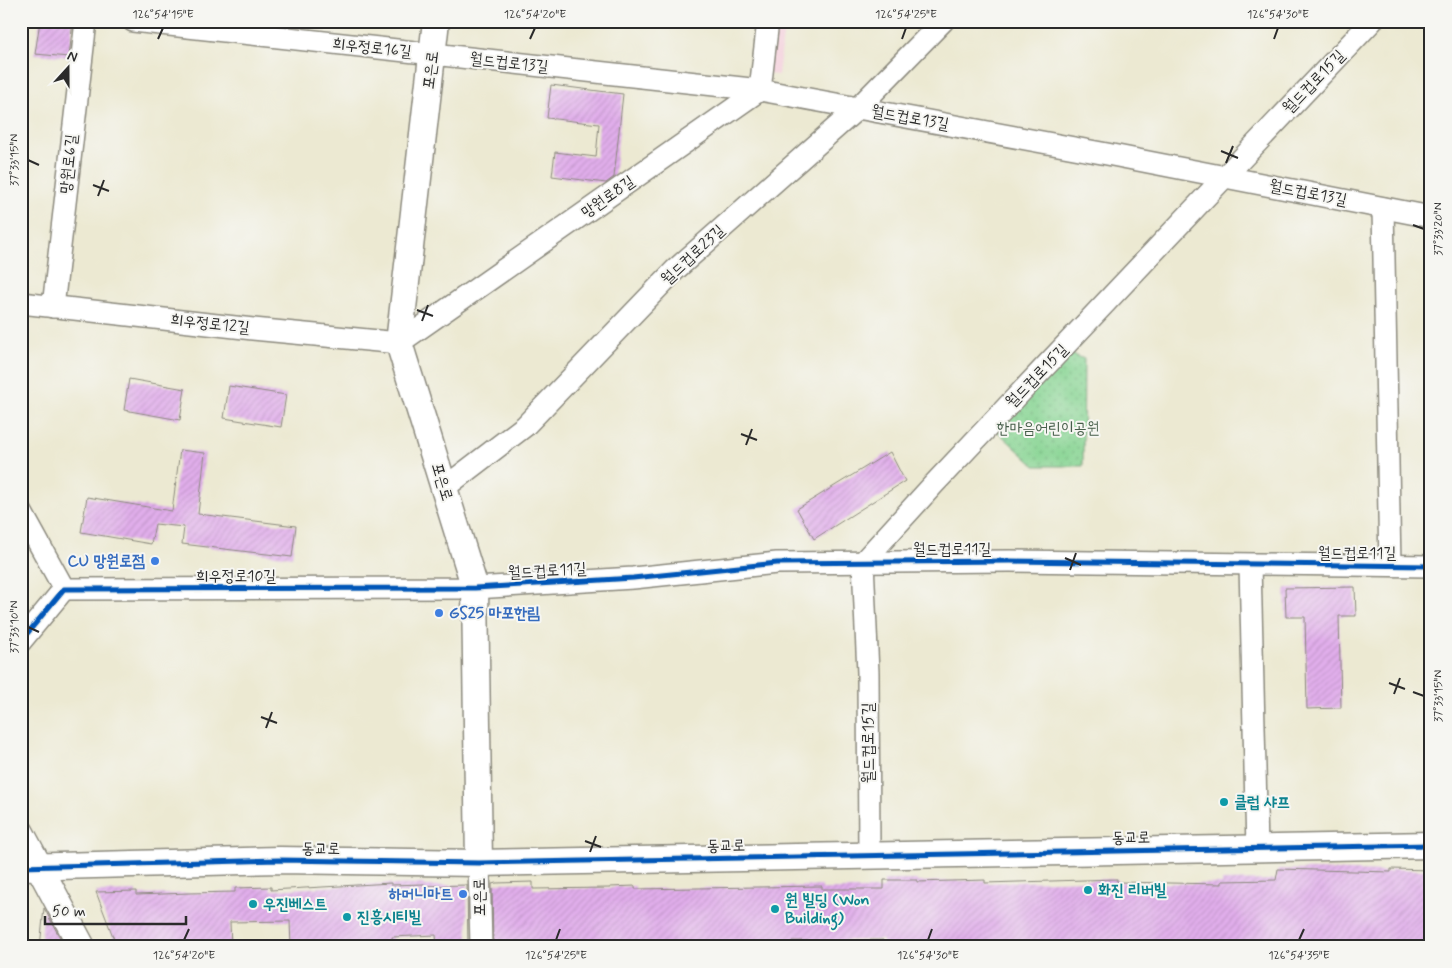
<svg xmlns="http://www.w3.org/2000/svg" width="1452" height="968" font-family="Mynerve,'Poor Story',sans-serif">
<style>
.built{fill:#f4cfdc}
.park{fill:url(#park-dots);stroke:#58805e}
.building{fill:url(#building-hatch)}
.lines{fill:none;stroke-linecap:round;stroke-linejoin:round}
.minor-casing{stroke:#8c8a7e;stroke-width:24}
.tertiary-casing{stroke:#8c8a7e;stroke-width:29}
.minor{stroke:#fff;stroke-width:21}
.tertiary{stroke:#fff;stroke-width:26}
.cycleway-casing{stroke:#f6f6f2;stroke-width:8}
.cycleway{stroke:#0057b8;stroke-width:5}
.ticks{fill:none;stroke:#2b2b2b;stroke-width:2}
.shop-dot{fill:#3f7fe0;stroke:#f6f6f2;stroke-width:2}
.culture-dot{fill:#0f9aa8;stroke:#f6f6f2;stroke-width:2}
.labels{text-anchor:middle;dominant-baseline:central;stroke-width:4;stroke-linejoin:round;paint-order:stroke}
.street-label{font-size:16px;fill:#2b2b2b;stroke:#f6f6f2}
.park-label{font-size:16px;fill:#465e4a;stroke:#f6f6f2}
.shop-label{font-size:16px;font-weight:bold;fill:#366cbe;stroke:#f6f6f2;text-anchor:end}
.culture-label{font-size:16px;font-weight:bold;fill:#0d838f;stroke:#f6f6f2;text-anchor:start}
.neatline{fill:none;stroke:#2b2b2b;stroke-width:2}
.ticks-label{font-size:12px;text-anchor:middle;fill:#2b2b2b}
</style>
<defs>
<pattern id="park-dots" width="8" height="8" patternUnits="userSpaceOnUse" patternTransform="scale(1.25)"><rect width="8" height="8" fill="#86d492"/><path d="M2 2h.1M6 6h.1" fill="none" stroke="#74b67e" stroke-width="1.8" stroke-linecap="round"/></pattern>
<pattern id="building-hatch" width="6" height="6" patternUnits="userSpaceOnUse" patternTransform="scale(1.25)"><rect width="6" height="6" fill="#e1aeeb"/><path d="M-1 1l2-2M0 6l6-6M5 7l2-2" fill="none" stroke="#c196ca"/></pattern>
</defs>
<rect width="100%" height="100%" fill="#f6f6f2"/>
<filter id="ink" filterUnits="userSpaceOnUse"><feTurbulence type="fractalNoise" baseFrequency=".02" numOctaves="2"/><feDisplacementMap in="SourceGraphic" scale="10" xChannelSelector="R" yChannelSelector="G"/><feConvolveMatrix kernelMatrix="1 2 1 2 8 2 1 2 1" color-interpolation-filters="sRGB"/></filter>
<filter id="wash" filterUnits="userSpaceOnUse"><feTurbulence type="fractalNoise" baseFrequency=".0096" numOctaves="4" result="noise"/><feDisplacementMap in="SourceGraphic" scale="20" xChannelSelector="R" yChannelSelector="G"/><feGaussianBlur stdDeviation="1.12" result="paint"/><feColorMatrix in="noise" values="0 0 0 0 0 0 0 0 0 0 0 0 0 0 0 0 0 1.4 0 .05"/><feComposite in="paint" operator="in"/></filter>
<g filter="url(#wash)">
<rect width="100%" height="100%" fill="#ece9d2"/>
<!-- built -->
<polygon class="built" points="765,21 785,21 778,75 759,73"/>
<!-- park -->
<polygon class="park" points="1069,353 1084,359 1083,466 1035,466 997,431"/>
<g id="blocks">
<!-- building -->
<g class="building">
<polygon points="40,21 73,21 69,57 35,54"/>
<polygon points="551,85 623,94 614,177 606,183 552,176 555,152 596,157 599,124 547,118"/>
<polygon points="129,379 185,389 180,420 124,410"/>
<polygon points="229,386 286,395 281,427 224,418"/>
<polygon points="180,450 205,453 198,514 296,526 292,557 182,544 184,527 155,524 151,544 81,532 87,497 172,511"/>
<polygon points="890,452 905,481 814,539 797,509"/>
<polygon points="1355,587 1356,616 1339,616 1341,708 1307,709 1305,617 1286,617 1285,588"/>
<polygon points="1278,869 1391,872 1391,869 1431,870 1431,947 958,947 958,942 917,943 917,947 883,947 883,940 792,941 792,947 493,947 492,884 496,883 533,882 533,889 610,888 610,887 635,886 635,889 822,886 822,889 884,889 884,880 917,880 917,882 985,880 985,883 1117,879 1117,882 1222,884 1222,881 1276,880"/>
<polygon points="391,883 391,885 424,884 425,886 467,885 468,947 437,947 436,935 392,937 393,947 291,947 290,921 230,922 231,947 117,947 96,892 136,891 136,895 189,893 235,892 235,888 271,887 271,890"/>
<polygon points="44,908 65,947 40,947"/>
</g>
</g>
</g>
<g filter="url(#ink)">
<use href="#blocks" fill-opacity="0" stroke="#8c8a7e" stroke-width="1"/>
<g class="lines">
<defs>
<g id="minor">
<polyline points="133,21 760,90 1107,154 1431,217"/>
<polyline points="1383,208 1390,565"/>
<polyline points="21,303 253,329 399,343 760,90 768,21"/>
<polyline points="53,307 86,21"/>
<polyline points="444,488 525,426 675,270 857,109 943,21"/>
<polyline points="21,511 64,589"/>
<polyline points="1250,565 1257,849"/>
<polyline points="21,641 64,589 475,588 633,578 777,563 1010,561 1431,566"/>
<polyline points="869,856 868,673 863,562 934,484 1372,21"/>
<polyline points="479,863 481,947"/>
</g>
<g id="tertiary">
<polyline points="436,21 399,343 475,588 479,863"/>
<polyline points="21,833 82,947"/>
<polyline points="21,867 279,860 479,863 1431,845"/>
</g>
</defs>
<!-- minor casing -->
<use href="#minor" class="minor-casing"/>
<!-- tertiary casing -->
<use href="#tertiary" class="tertiary-casing"/>
<!-- minor -->
<use href="#minor" class="minor"/>
<!-- tertiary -->
<use href="#tertiary" class="tertiary"/>
<defs>
<g id="cycleway">
<polyline points="21,641 64,589 475,588 633,578 777,563 1010,561 1431,566"/>
<polyline points="21,867 279,860 479,863 1431,845"/>
</g>
</defs>
<!-- cycleway casing -->
<use href="#cycleway" class="cycleway-casing"/>
<!-- cycleway -->
<use href="#cycleway" class="cycleway"/>
</g>
</g>
<!-- ticks -->
<path class="ticks" d="M158,39L163,28M530,39L535,28M902,39L906,28M1274,39L1278,28M1221,151L1238,158M28,160L39,165M1226,163L1233,146M93,185L109,191M98,196L104,180M1413,225L1424,229M417,310L433,316M422,321L428,305M741,434L757,440M746,445L752,429M1065,558L1081,565M1070,570L1076,553M28,627L39,632M1389,683L1405,689M1413,692L1424,696M1394,694L1400,678M261,717L277,723M266,728L272,712M585,841L601,847M590,852L596,836M184,940L189,929M556,940L560,929M928,940L932,929M1299,940L1304,929"/>
<!-- markers -->
<g class="shop-dot">
<circle cx="155" cy="561" r="5"/>
<circle cx="439" cy="613" r="5"/>
<circle cx="463" cy="894" r="5"/>
</g>
<g class="culture-dot">
<circle cx="1224" cy="802" r="5"/>
<circle cx="1088" cy="890" r="5"/>
<circle cx="253" cy="904" r="5"/>
<circle cx="775" cy="909" r="5"/>
<circle cx="347" cy="917" r="5"/>
</g>
<g class="labels">
<!-- street labels -->
<g class="street-label">
<text transform="translate(372 48) rotate(6)">희우정로16길</text>
<text transform="translate(509 63) rotate(6)">월드컵로13길</text>
<text transform="translate(431 70) rotate(-83)">포은로</text>
<text transform="translate(1314 82) rotate(-46)">월드컵로15길</text>
<text transform="translate(910 118) rotate(10)">월드컵로13길</text>
<text transform="translate(69 164) rotate(-84)">망원로6길</text>
<text transform="translate(1308 193) rotate(11)">월드컵로13길</text>
<text transform="translate(608 197) rotate(-35)">망원로8길</text>
<text transform="translate(693 255) rotate(-43)">월드컵로23길</text>
<text transform="translate(210 324) rotate(6)">희우정로12길</text>
<text transform="translate(1037 376) rotate(-46)">월드컵로15길</text>
<text transform="translate(442 482) rotate(73)">포은로</text>
<text x="952" y="549">월드컵로11길</text>
<text x="1357" y="553">월드컵로11길</text>
<text transform="translate(547 571) rotate(-3)">월드컵로11길</text>
<text x="236" y="576">희우정로10길</text>
<text transform="translate(868 743) rotate(-90)">월드컵로15길</text>
<text transform="translate(1131 838) rotate(-1)">동교로</text>
<text transform="translate(726 846) rotate(-1)">동교로</text>
<text transform="translate(321 849) rotate(1)">동교로</text>
<text transform="translate(480 897) rotate(-91)">포은로</text>
</g>
<!-- park labels -->
<g class="park-label">
<text x="1048" y="428">한마음어린이공원</text>
</g>
<!-- shop labels -->
<g class="shop-label">
<text x="145" y="561">CU 망원로점</text>
<text x="449" y="613" text-anchor="start">GS25 마포한림</text>
<text x="453" y="894">하머니마트</text>
</g>
<!-- culture labels -->
<g class="culture-label">
<text x="1234" y="802">클럽 샤프</text>
<text x="1098" y="890">화진 리버빌</text>
<text x="785" y="900">원 빌딩 (Won<tspan x="785" dy="18">Building)</tspan></text>
<text x="263" y="904">우진베스트</text>
<text x="357" y="917">진흥시티빌</text>
</g>
</g>
<!-- margin -->
<rect width="1452" height="968" fill="none" stroke="#f6f6f2" stroke-width="55"/>
<!-- north arrow -->
<g transform="translate(68 68) rotate(21)" stroke="#f6f6f2" stroke-width="4" paint-order="stroke">
<path d="M0-4L9 19L0 12L-9 19Z" fill="#2b2b2b"/>
<text y="-8" font-size="14" font-weight="bold" text-anchor="middle" fill="#2b2b2b">N</text>
</g>
<!-- scale -->
<path d="M45 916v8h141v-8" fill="none" stroke="#2b2b2b" stroke-width="2.5"/>
<text x="52" y="916" font-size="15" fill="#2b2b2b" stroke="#f6f6f2" stroke-width="4" paint-order="stroke">50 m</text>
<rect x="28" y="28" width="1396" height="912" class="neatline"/>
<g class="ticks-label">
<text x="163" y="18">126°54'15"E</text>
<text x="535" y="18">126°54'20"E</text>
<text x="906" y="18">126°54'25"E</text>
<text x="1278" y="18">126°54'30"E</text>
<text transform="translate(14 160) rotate(-90)" y="4">37°33'15"N</text>
<text transform="translate(1438 229) rotate(-90)" y="4">37°33'20"N</text>
<text transform="translate(14 627) rotate(-90)" y="4">37°33'10"N</text>
<text transform="translate(1438 696) rotate(-90)" y="4">37°33'15"N</text>
<text x="184" y="959">126°54'20"E</text>
<text x="556" y="959">126°54'25"E</text>
<text x="928" y="959">126°54'30"E</text>
<text x="1299" y="959">126°54'35"E</text>
</g>
</svg>
